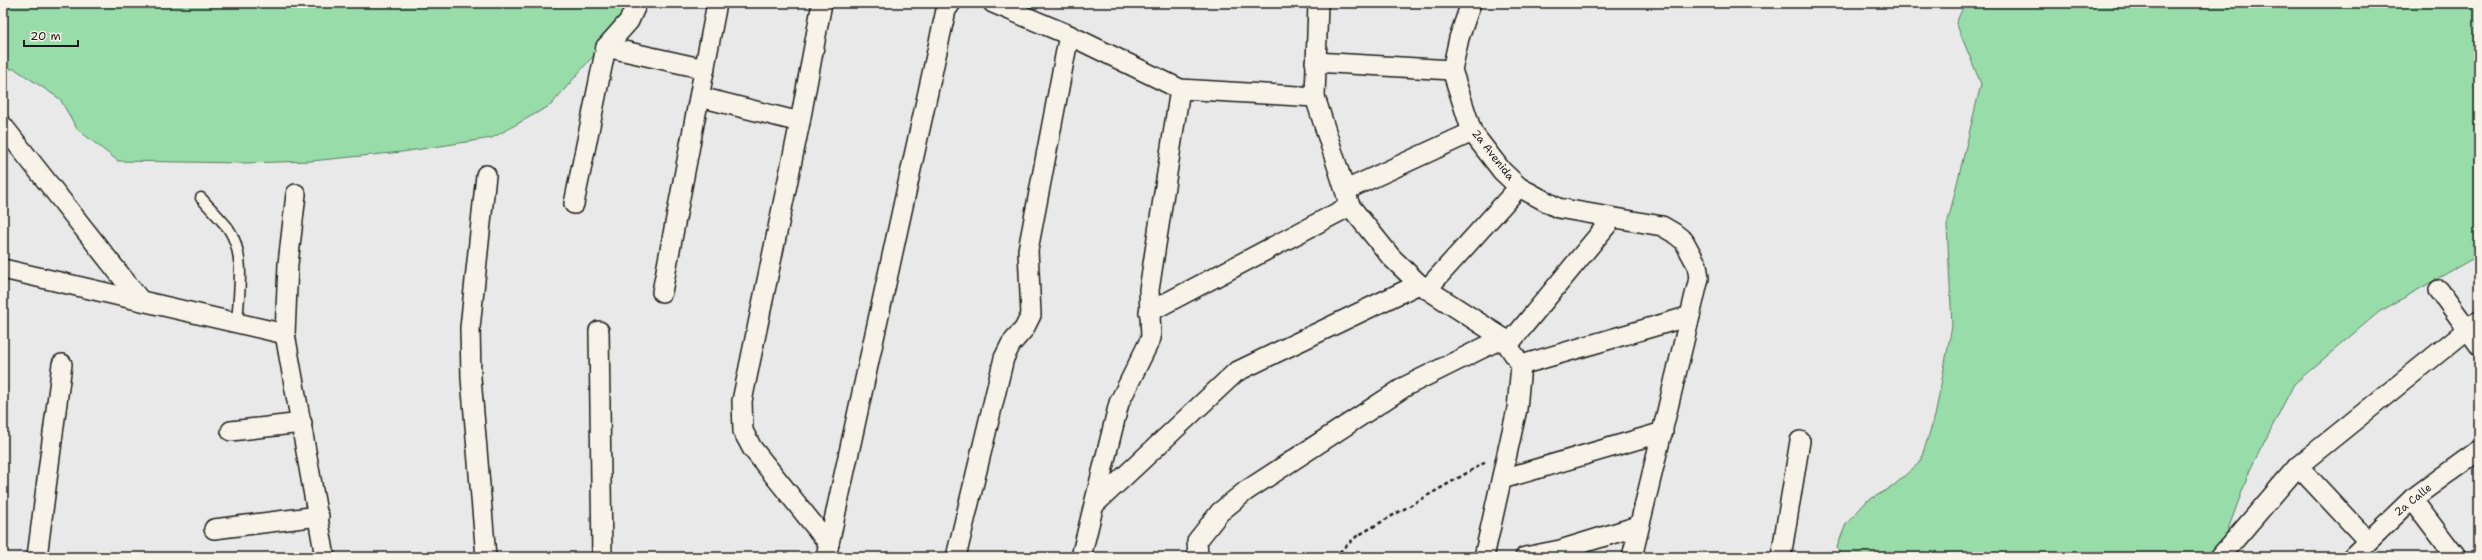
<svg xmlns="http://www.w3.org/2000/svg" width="2482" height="560" font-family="'Shantell Sans',sans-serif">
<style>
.green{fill:#98dca9;stroke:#5a7c62}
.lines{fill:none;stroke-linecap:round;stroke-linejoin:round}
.service-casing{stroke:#1c1c1c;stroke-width:13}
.minor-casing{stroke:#1c1c1c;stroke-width:22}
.path{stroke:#1c1c1c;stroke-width:2.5;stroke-dasharray:4 3;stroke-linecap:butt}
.service{stroke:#f7f3e8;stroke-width:10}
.minor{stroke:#f7f3e8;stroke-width:19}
.labels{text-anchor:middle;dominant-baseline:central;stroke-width:3;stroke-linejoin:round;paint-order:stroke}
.street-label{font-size:11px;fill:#1c1c1c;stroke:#f7f3e8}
</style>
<rect width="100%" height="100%" fill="#e9e9ea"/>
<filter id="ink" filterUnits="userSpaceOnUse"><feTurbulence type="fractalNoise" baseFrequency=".025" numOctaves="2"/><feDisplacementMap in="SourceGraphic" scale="8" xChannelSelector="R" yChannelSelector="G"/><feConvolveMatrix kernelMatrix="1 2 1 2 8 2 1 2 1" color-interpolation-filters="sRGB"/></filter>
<g filter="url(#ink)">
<!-- green -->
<g class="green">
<polygon points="3,3 626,3 612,34 551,105 492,138 402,152 311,161 246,163 118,161 77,129 60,99 15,69 3,69"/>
<polygon points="1965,3 2479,3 2479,255 2379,312 2294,384 2250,470 2226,535 2209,557 1841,557 1837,547 1846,524 1867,501 1892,487 1920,462 1935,416 1952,326 1947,225 1981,84 1956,23"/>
</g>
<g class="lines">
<defs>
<path id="service" d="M201,198C210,208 220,218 228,228C246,254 239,292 237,322"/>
<g id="minor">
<polyline points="822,3 800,122 742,401 743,431 752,448 829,544"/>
<polyline points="993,3 1069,35 1180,89 1315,97"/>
<polyline points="1318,3 1315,97 1350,206 1391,257 1419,284 1503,338 1521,365 1517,409 1484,557"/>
<polyline points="1471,3 1459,38 1452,70 1472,132 1502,171 1519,187 1558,208 1662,226 1674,233 1684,241 1697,265 1699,278 1690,316 1632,557"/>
<polyline points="606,47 705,69"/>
<polyline points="1315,62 1452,70"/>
<polyline points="700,97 800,122"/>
<polyline points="3,126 140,300"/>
<polyline points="1346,190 1472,132"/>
<polyline points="296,194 288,264 285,334 325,557"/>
<polyline points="574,204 606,47 629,21 637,3"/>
<polyline points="3,269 285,334"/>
<polyline points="1428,288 1519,187"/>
<polyline points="2439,290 2479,345"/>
<polyline points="662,292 717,3"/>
<polyline points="1149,312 1350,206"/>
<polyline points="599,331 602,557"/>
<polyline points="1508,345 1612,219"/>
<polyline points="1521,365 1690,316"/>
<polyline points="231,431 302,423"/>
<polyline points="2298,466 2367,540"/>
<polyline points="1502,479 1663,432"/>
<polyline points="2412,499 2456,557"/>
<polyline points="1095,504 1236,372 1419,284"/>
<polyline points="214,529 319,516"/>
<polyline points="37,557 62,364"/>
<polyline points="486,557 471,378 470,328 486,175"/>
<polyline points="826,557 946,10 951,3"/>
<polyline points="956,557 1004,358 1011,344 1024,329 1031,315 1028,250 1069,35"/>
<polyline points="1081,557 1119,403 1151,338 1149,290 1180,89"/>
<polyline points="1198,557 1197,541 1220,512 1246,491 1406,386 1503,338"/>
<polyline points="1525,557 1560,550 1638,526"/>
<polyline points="1781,557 1800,441"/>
<polyline points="2220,557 2298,466 2479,320"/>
<polyline points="2352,557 2412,499 2479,450"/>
</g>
</defs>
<!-- service casing -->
<use href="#service" class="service-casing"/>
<!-- minor casing -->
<use href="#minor" class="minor-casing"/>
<!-- path -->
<polyline class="path" points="1334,557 1357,536 1486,462"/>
<!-- service -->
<use href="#service" class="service"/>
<!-- minor -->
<use href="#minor" class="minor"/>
</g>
</g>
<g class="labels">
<!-- street labels -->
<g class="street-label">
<text transform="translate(1493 155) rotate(52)">2a Avenida</text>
<text transform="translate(2413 500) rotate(-39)">2a Calle</text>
</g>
</g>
<!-- margin -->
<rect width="2482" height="560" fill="none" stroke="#f7f3e8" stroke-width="16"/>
<rect x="8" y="8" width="2466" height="544" fill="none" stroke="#1c1c1c" stroke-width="1.5" filter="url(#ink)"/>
<!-- scale -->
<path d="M24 40v6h54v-6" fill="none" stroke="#1c1c1c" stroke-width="2"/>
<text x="30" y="40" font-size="12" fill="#1c1c1c" stroke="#f7f3e8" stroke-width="3" paint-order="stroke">20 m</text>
</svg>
